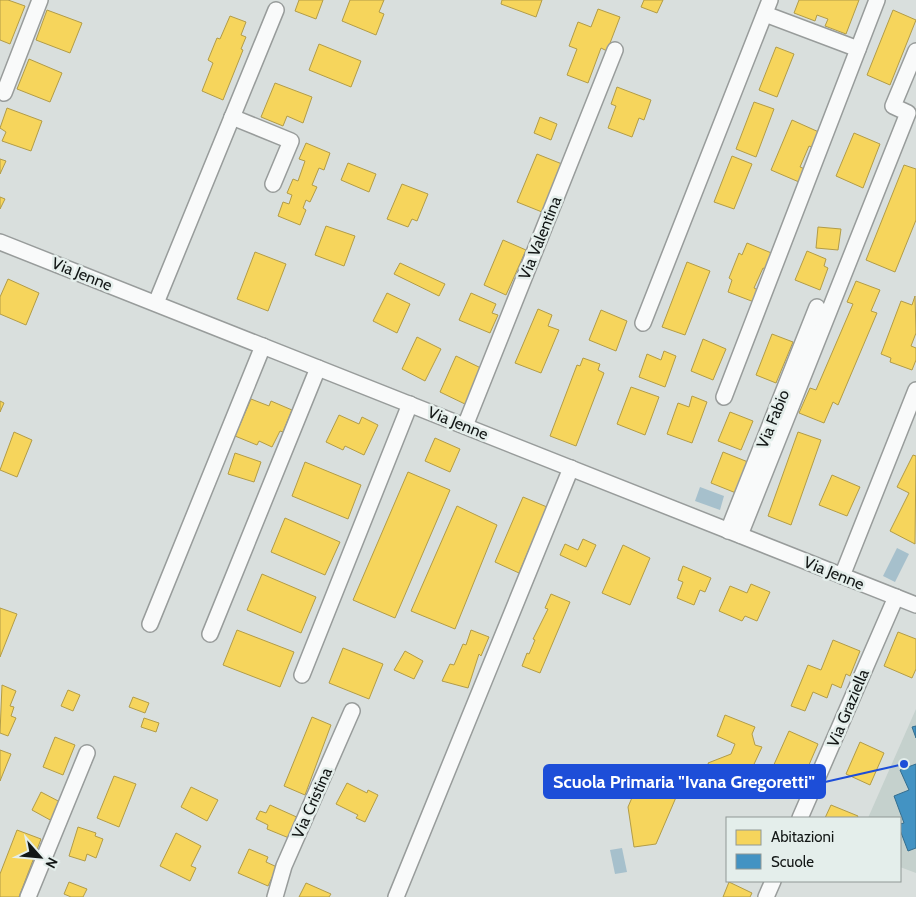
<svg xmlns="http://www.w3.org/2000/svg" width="916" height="897" font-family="Cabin,sans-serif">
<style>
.built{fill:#c5d1cd}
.water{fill:#a6c0cc}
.homes{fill:#f6d55c;stroke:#b29c47}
.schools{fill:#4393c3;stroke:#346e8f}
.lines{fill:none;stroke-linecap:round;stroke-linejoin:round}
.minor-casing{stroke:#989c9b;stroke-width:18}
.minor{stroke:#f9fafa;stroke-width:15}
.labels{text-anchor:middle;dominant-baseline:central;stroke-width:5;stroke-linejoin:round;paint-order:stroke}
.street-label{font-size:16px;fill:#121615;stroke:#e4eeeb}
.leader{fill:none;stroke:#1d4ed8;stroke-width:2}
.callout-dot{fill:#1d4ed8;stroke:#e4eeeb;stroke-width:2}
.callout{fill:#1d4ed8;stroke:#1d4ed8;stroke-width:2}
.callout-label{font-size:18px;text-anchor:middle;font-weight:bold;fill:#fff}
</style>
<rect width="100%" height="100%" fill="#d9dfdd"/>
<!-- built -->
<polygon class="built" points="916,709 916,873 900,867 900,818 868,818"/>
<!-- water -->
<g class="water">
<polygon points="700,487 724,496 720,510 695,501"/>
<polygon points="897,548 909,554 895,582 883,576"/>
<polygon points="622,848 627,872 615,874 610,850"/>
</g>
<!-- homes -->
<g class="homes">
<polygon points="0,0 8,0 25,6 10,44 0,40"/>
<polygon points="299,0 323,0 316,19 295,11"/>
<polygon points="350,0 384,0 379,12 384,14 376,35 342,21"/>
<polygon points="502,0 542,0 536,17 501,4"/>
<polygon points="644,0 663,0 657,13 641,7"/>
<polygon points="799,0 859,0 846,34 825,26 828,19 817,15 815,21 794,13"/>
<polygon points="598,9 620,17 607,51 601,48 588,83 567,75 577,49 569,46 578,22 591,27"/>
<polygon points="47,10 82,23 70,53 36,40"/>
<polygon points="893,10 916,20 890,85 867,75"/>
<polygon points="230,16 246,22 241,35 246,37 241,49 243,50 223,100 202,91 213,63 208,60 217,38 220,39"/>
<polygon points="319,44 361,61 351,87 309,70"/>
<polygon points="776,47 794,54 777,97 759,90"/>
<polygon points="29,59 62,73 50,102 17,89"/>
<polygon points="275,83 312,97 303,123 287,116 283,126 261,117"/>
<polygon points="617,87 651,100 644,120 639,118 632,137 608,128 616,106 611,104"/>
<polygon points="754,102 774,109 756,157 736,149"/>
<polygon points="7,108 42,121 31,151 2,141 6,132 0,128"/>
<polygon points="540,117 557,124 551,140 534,133"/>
<polygon points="792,120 821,133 814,148 809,146 800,167 805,169 799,182 771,170"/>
<polygon points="854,133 880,144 863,188 836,176"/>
<polygon points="306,143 330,153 324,170 319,168 312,185 317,187 310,202 306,200 303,208 306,210 300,225 278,216 283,202 289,204 292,195 287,193 293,179 298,181 305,161 299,159"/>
<polygon points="537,154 562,164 542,212 517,202"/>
<polygon points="732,156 752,164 734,209 714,202"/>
<polygon points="0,159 6,161 0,174"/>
<polygon points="348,163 376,174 369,192 341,180"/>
<polygon points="904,165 916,169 916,220 895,272 866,260"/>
<polygon points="402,184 428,194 417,221 412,219 408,227 387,219"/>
<polygon points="0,197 5,199 0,209"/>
<polygon points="326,226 355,236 344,266 315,255"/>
<polygon points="818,227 841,229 838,250 816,248"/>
<polygon points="503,240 526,250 506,295 484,285"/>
<polygon points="747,243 774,254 768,270 763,268 754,288 758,290 754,302 728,292 732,280 729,278 739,253 742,255"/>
<polygon points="807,251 826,259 824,266 828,268 820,290 795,280"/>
<polygon points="255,252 286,264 268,311 237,299"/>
<polygon points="687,262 710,271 685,335 662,327"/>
<polygon points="400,263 445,284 439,296 394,274"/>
<polygon points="8,279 39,293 26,325 0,314 0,297"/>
<polygon points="856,281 880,290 871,311 877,313 838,405 833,402 824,423 799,413 810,388 816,390 853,304 847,302"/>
<polygon points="387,293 410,304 397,333 373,321"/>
<polygon points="471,293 496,304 492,313 498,315 490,333 459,320"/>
<polygon points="915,296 916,333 911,346 916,348 916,360 912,370 890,362 891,358 881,354 901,301 912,305"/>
<polygon points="538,309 552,315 548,326 559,330 541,373 515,363"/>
<polygon points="601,310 627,321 616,351 589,340"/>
<polygon points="772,334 793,342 776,383 756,375"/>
<polygon points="417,337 441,349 425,381 402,369"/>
<polygon points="703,339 726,349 713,380 691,371"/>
<polygon points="664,351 676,356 665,387 639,377 647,354 661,360"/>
<polygon points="456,356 483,369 467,405 440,392"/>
<polygon points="583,358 600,364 598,370 604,373 576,446 550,436 577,365 580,366"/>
<polygon points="631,387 659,397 645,435 617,424"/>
<polygon points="692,396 707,402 692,443 667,434 678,403 689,407"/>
<polygon points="251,399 269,406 271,401 292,410 283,432 280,431 272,447 259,441 257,445 235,436"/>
<polygon points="0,401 4,403 0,412"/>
<polygon points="730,412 753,421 741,450 718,441"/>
<polygon points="339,415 359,424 362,417 378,425 364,455 345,446 343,450 326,442"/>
<polygon points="14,432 32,440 17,477 0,470"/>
<polygon points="798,432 821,440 791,525 768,516"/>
<polygon points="435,438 460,449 450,472 425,461"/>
<polygon points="723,452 748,462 736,493 711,483"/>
<polygon points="235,453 261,462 254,482 228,474"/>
<polygon points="913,455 916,456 915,544 890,531 909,493 897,487"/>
<polygon points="305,462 361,485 348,519 292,496"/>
<polygon points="408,472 450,490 395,618 353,600"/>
<polygon points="832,475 860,487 847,516 819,505"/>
<polygon points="523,497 547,507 519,573 495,562"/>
<polygon points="457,506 497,525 455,629 411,611"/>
<polygon points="285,518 340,542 325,575 271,552"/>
<polygon points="583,539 596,545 586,567 560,555 565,544 578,550"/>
<polygon points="623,545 650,558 630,605 602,593"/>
<polygon points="683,566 711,578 705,592 700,590 694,605 677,598 683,582 678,580"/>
<polygon points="262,574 316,597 301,633 247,610"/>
<polygon points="751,584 770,592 757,621 745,616 742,621 719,611 730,586 747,593"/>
<polygon points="551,594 570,602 540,673 522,666 527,653 529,654 535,640 533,639 548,609 545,608"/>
<polygon points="0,608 17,614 0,657"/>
<polygon points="237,630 294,652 280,687 223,665"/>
<polygon points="471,630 489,637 481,656 479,654 468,688 442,681 450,664 454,665 463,644 466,645"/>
<polygon points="898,632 916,639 916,669 912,678 884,666"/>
<polygon points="833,640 860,651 850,676 846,674 841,688 832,684 827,698 813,692 805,711 791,706 808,665 821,670"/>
<polygon points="343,648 383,664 369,699 329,683"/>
<polygon points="405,651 423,661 414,679 394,670"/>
<polygon points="2,685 16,691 10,706 14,707 11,716 16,718 8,736 0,733"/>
<polygon points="68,690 80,695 73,711 61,706"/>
<polygon points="133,697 149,703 145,713 129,707"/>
<polygon points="725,715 755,727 752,734 755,745 762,747 749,775 717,787 708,763 731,754 735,744 717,736"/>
<polygon points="312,717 331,725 305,795 284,786"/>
<polygon points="144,718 159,723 156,732 141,727"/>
<polygon points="789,731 818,744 799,788 781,780 783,774 772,769"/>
<polygon points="55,737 75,745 63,775 43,767"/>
<polygon points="860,742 884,753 870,785 846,774"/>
<polygon points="0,750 11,754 0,781"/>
<polygon points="114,776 136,784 119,827 97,818"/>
<polygon points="640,779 677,795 656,844 634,847 628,807"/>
<polygon points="347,783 367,793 368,790 378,795 365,822 356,818 358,815 336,804"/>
<polygon points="191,787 218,800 207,821 181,807"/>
<polygon points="41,792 62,803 52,821 32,810"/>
<polygon points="270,805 301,819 289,838 267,829 268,825 256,819 260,811 266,813"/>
<polygon points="831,805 858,816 857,818 825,818"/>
<polygon points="78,827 96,833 95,836 103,839 96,858 87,854 85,861 69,856"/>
<polygon points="17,830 41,839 19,897 0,897 0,874"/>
<polygon points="176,833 201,846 191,866 196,868 190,881 160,866"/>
<polygon points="249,849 268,857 266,862 277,867 268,886 238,873"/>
<polygon points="69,882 87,889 83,897 71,897 64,894"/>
<polygon points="729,882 752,893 750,897 723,897"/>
<polygon points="306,883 331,894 329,897 299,897"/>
</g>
<!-- schools -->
<g class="schools">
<polygon points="916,726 916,738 912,727"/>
<polygon points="916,764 916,848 908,851 900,830 900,824 904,823 894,796 909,790 900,770"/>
</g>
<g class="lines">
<defs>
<g id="minor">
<polyline points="765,14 858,49"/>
<polyline points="4,93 40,0"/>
<polyline points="232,117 291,141 273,184"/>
<polyline points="0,242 916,605"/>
<polyline points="156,303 276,10"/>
<polyline points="643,323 770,0"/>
<polyline points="724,397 877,0"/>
<polyline points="465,426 615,50"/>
<polyline points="728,531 817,307"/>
<polyline points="740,535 908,113 893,106 916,51"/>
<polyline points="842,576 916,390"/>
<polyline points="150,624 263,346"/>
<polyline points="210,634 318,368"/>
<polyline points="302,675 410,404"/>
<polyline points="800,818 896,597"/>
<polyline points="28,897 87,753"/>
<polyline points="275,897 284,866 352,711"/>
<polyline points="396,897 571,468"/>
<polyline points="766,897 773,881"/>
</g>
</defs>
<!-- minor casing -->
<use href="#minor" class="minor-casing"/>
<!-- minor -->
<use href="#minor" class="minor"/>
</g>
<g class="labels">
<!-- street labels -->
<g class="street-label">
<text transform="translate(540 238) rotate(-68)">Via Valentina</text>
<text transform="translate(82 274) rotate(22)">Via Jenne</text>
<text transform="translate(773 419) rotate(-68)">Via Fabio</text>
<text transform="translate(458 423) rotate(22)">Via Jenne</text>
<text transform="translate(834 573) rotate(22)">Via Jenne</text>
<text transform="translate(848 708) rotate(-67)">Via Graziella</text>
<text transform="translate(312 803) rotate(-66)">Via Cristina</text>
</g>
</g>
<!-- callouts -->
<path class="leader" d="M904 764L825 782"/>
<circle class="callout-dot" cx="904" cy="764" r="5"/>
<rect class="callout" x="544" y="765" width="281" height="33" rx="5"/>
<g class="callout-label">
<text x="684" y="788">Scuola Primaria "Ivana Gregoretti"</text>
</g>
<!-- legend -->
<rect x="726" y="817" width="175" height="65" fill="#e4eeeb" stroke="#909895"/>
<rect x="736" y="830" width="25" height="15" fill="#f6d55c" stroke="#909895"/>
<text x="771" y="842" font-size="15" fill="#121615">Abitazioni</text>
<rect x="736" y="854" width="25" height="15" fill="#4393c3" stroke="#909895"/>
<text x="771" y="867" font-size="15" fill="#121615">Scuole</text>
<!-- north arrow -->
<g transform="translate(40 857) rotate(117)" stroke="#e4eeeb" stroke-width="4" paint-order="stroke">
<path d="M0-4L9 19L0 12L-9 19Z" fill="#121615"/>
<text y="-8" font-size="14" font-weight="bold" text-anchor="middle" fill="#121615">N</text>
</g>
</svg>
